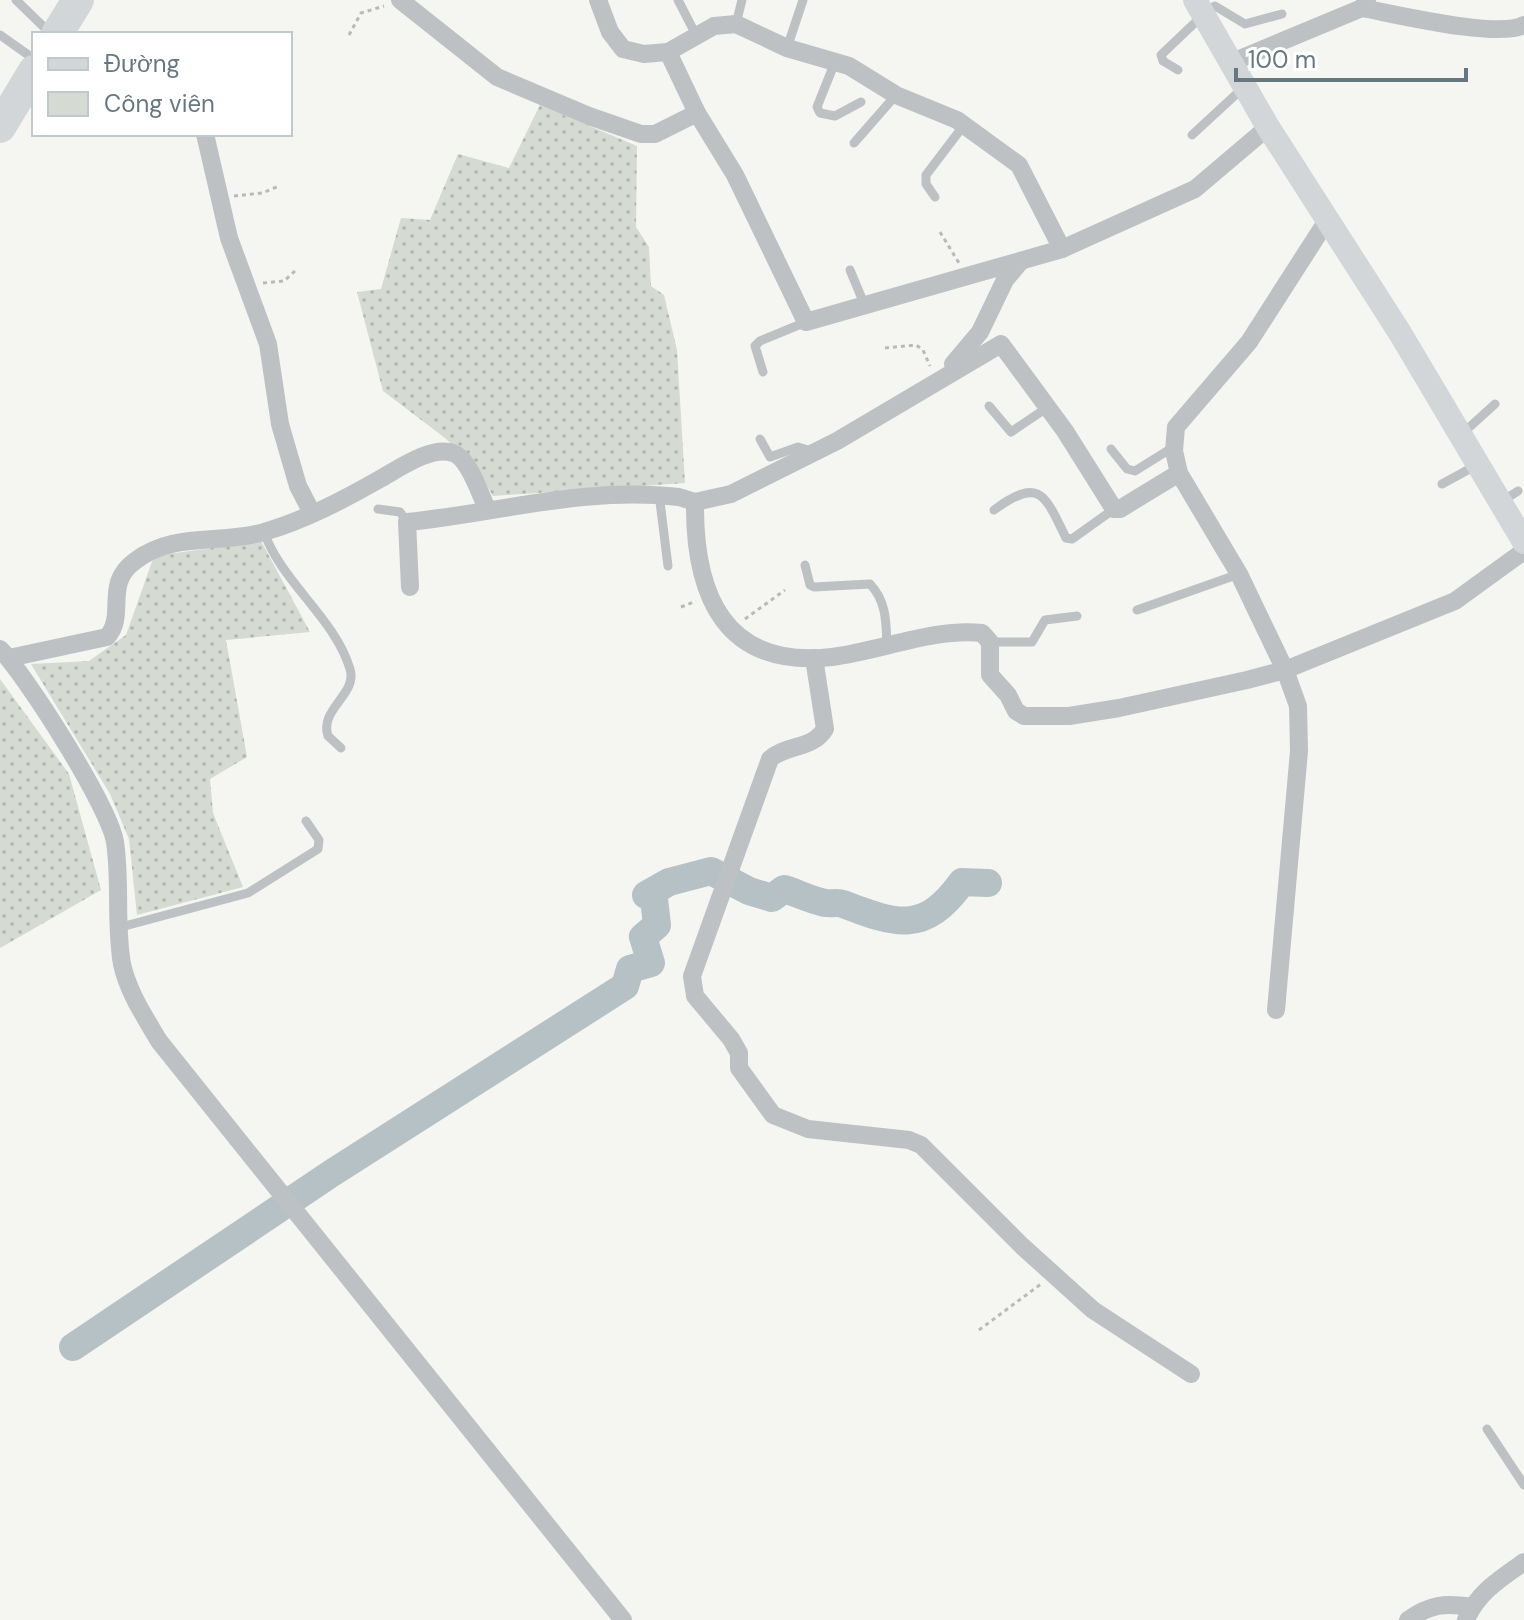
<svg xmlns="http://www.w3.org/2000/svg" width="1524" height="1620" font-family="'DM Sans',sans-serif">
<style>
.green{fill:url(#green-dots)}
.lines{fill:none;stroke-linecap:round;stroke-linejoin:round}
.river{stroke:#b5c1c4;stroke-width:28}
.path{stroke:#b7babc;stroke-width:3;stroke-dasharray:4 4;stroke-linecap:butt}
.lane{stroke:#bdc1c4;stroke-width:9}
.street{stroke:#bdc1c4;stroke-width:18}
.secondary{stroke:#d2d6d9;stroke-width:24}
.highway{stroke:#d2d6d9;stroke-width:32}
</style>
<defs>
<pattern id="green-dots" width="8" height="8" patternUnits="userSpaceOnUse" patternTransform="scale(2)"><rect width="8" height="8" fill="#d5dad2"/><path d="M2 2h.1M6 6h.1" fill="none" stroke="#b1b6b0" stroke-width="1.8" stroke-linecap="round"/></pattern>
</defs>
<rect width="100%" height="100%" fill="#f5f5f2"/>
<!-- green -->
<g class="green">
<polygon points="540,105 637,146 636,227 649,247 651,286 664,295 677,350 685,483 493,496 475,466 445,438 383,391 357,292 381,289 401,218 430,220 458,154 509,168"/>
<polygon points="261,541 310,632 226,640 247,757 210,779 213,813 243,887 137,915 129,839 110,794 31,664 89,661 126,635 154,556"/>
<polygon points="0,679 69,774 101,890 0,948"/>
</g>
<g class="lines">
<!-- river -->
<path class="river" d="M73,1347L332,1173L625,986L630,969L651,963L643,937L657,925L654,899L646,895L669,882L711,871L749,891L772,898L784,889C797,893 811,900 825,903C831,904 837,902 843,904C896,924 924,935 962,882L988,883"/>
<!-- path -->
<g class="path">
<polyline points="349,35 361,13 384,6"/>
<polyline points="234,196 262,193 279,186"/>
<polyline points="940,232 959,263"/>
<polyline points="263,283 284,281 295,271"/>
<polyline points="885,348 916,345 923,350 930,366"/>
<polyline points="681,607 696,601"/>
<polyline points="745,619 785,590"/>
<polyline points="979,1330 1041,1284"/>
</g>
<!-- lane -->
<g class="lane">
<polyline points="16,0 51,34"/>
<polyline points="678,0 696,35"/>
<polyline points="1202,13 1215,6 1245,24 1282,14"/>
<polyline points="736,24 742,0"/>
<polyline points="0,35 34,59"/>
<polyline points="787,48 803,0"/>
<polyline points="835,62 817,107 820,113 835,116 861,102"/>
<polyline points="1178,70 1163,61 1161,55 1202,16"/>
<polyline points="1192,135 1244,87"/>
<polyline points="854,143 896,95"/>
<polyline points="935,197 926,184 926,175 964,125"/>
<polyline points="850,270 865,306"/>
<polyline points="763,372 755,346 760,341 806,322"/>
<polyline points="989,406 1011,432 1048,407"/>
<polyline points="1463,433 1495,404"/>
<polyline points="760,439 770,457 798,447 814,452"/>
<polyline points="1111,449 1127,469 1135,471 1167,451 1174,451"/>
<polyline points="1442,484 1475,466"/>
<polyline points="659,494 668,566"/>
<polyline points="1501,502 1518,491"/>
<polyline points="378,509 400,512 407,522"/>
<path d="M994,510C1040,476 1045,495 1066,538L1072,539L1114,509"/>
<path d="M264,532C282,583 334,617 350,669C358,694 319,709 328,736L341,748"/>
<path d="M805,565L810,585L814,587L870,584C887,602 886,623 887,646"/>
<polyline points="1137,610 1239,574"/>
<polyline points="990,642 1032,642 1045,620 1077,616"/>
<polyline points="121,927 248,893 318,849 319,840 306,821"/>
<polyline points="1487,1429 1524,1485"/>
</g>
<!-- street -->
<g class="street">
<polyline points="400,0 497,77 589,116 641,134 655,134 697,113"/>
<polyline points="598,0 610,32 623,49 644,54 668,52 714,26 736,24 787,48 849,66 896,95 957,120 1019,165 1062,249"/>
<path d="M1362,8C1395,14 1498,39 1524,25"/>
<polyline points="668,52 697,113 735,175 806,322 1062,249 1195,189 1268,127"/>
<polyline points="1230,63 1362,8 1367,0"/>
<polyline points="205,134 229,238 268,344 280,424 298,486 312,513"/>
<polyline points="953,364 980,332 1005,280 1021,261"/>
<polyline points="695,502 731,494 837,441 1001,344 1065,431 1114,509 1120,509 1179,473"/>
<path d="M410,587L407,522C498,513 586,486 679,497L695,502C694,595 724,669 832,657C881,651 932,628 982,633L990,642V675L1008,695L1016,711L1024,716H1069L1119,708L1247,680L1285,670L1455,601L1524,551"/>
<path d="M0,649C27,677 109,806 115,842C121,882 115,925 122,964C128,992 145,1017 159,1041L623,1620"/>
<path d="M9,658L107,637C127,615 103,584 135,561C173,531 221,545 264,532C305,520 343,500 380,479C398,469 432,445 453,453C469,458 480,494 487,509"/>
<path d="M814,658L825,729C812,750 786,744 770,759L692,976L695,996L731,1039L739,1053V1068L773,1115L808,1129L909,1140L921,1145L1022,1246L1093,1310L1191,1374"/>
<polyline points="1276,1010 1299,751 1298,706 1285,670 1239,574 1179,473 1174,451 1176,427 1249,342 1326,222"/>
<path d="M1408,1620C1430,1604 1445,1603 1471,1607"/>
<path d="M1466,1620C1477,1593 1501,1578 1524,1562"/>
</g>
<!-- secondary -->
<polyline class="secondary" points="1195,0 1268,127 1400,333 1524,542"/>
<!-- highway -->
<g class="highway">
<polyline points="57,34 78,0"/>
<polyline points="0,127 34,71"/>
</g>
</g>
<!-- legend -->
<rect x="32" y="32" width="260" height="104" fill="#ffffff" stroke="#c2c9cc" stroke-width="2"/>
<rect x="48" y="58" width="40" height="12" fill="#d2d6d9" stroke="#c2c9cc" stroke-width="2"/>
<text x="104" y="72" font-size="24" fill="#677780">Đường</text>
<rect x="48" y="92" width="40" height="24" fill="#d5dad2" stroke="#c2c9cc" stroke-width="2"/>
<text x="104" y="112" font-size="24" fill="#677780">Công viên</text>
<!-- scale -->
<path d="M1236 68v12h230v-12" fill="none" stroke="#677780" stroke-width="4"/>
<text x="1248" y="68" font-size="24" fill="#677780" stroke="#ffffff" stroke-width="6" paint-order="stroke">100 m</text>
</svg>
